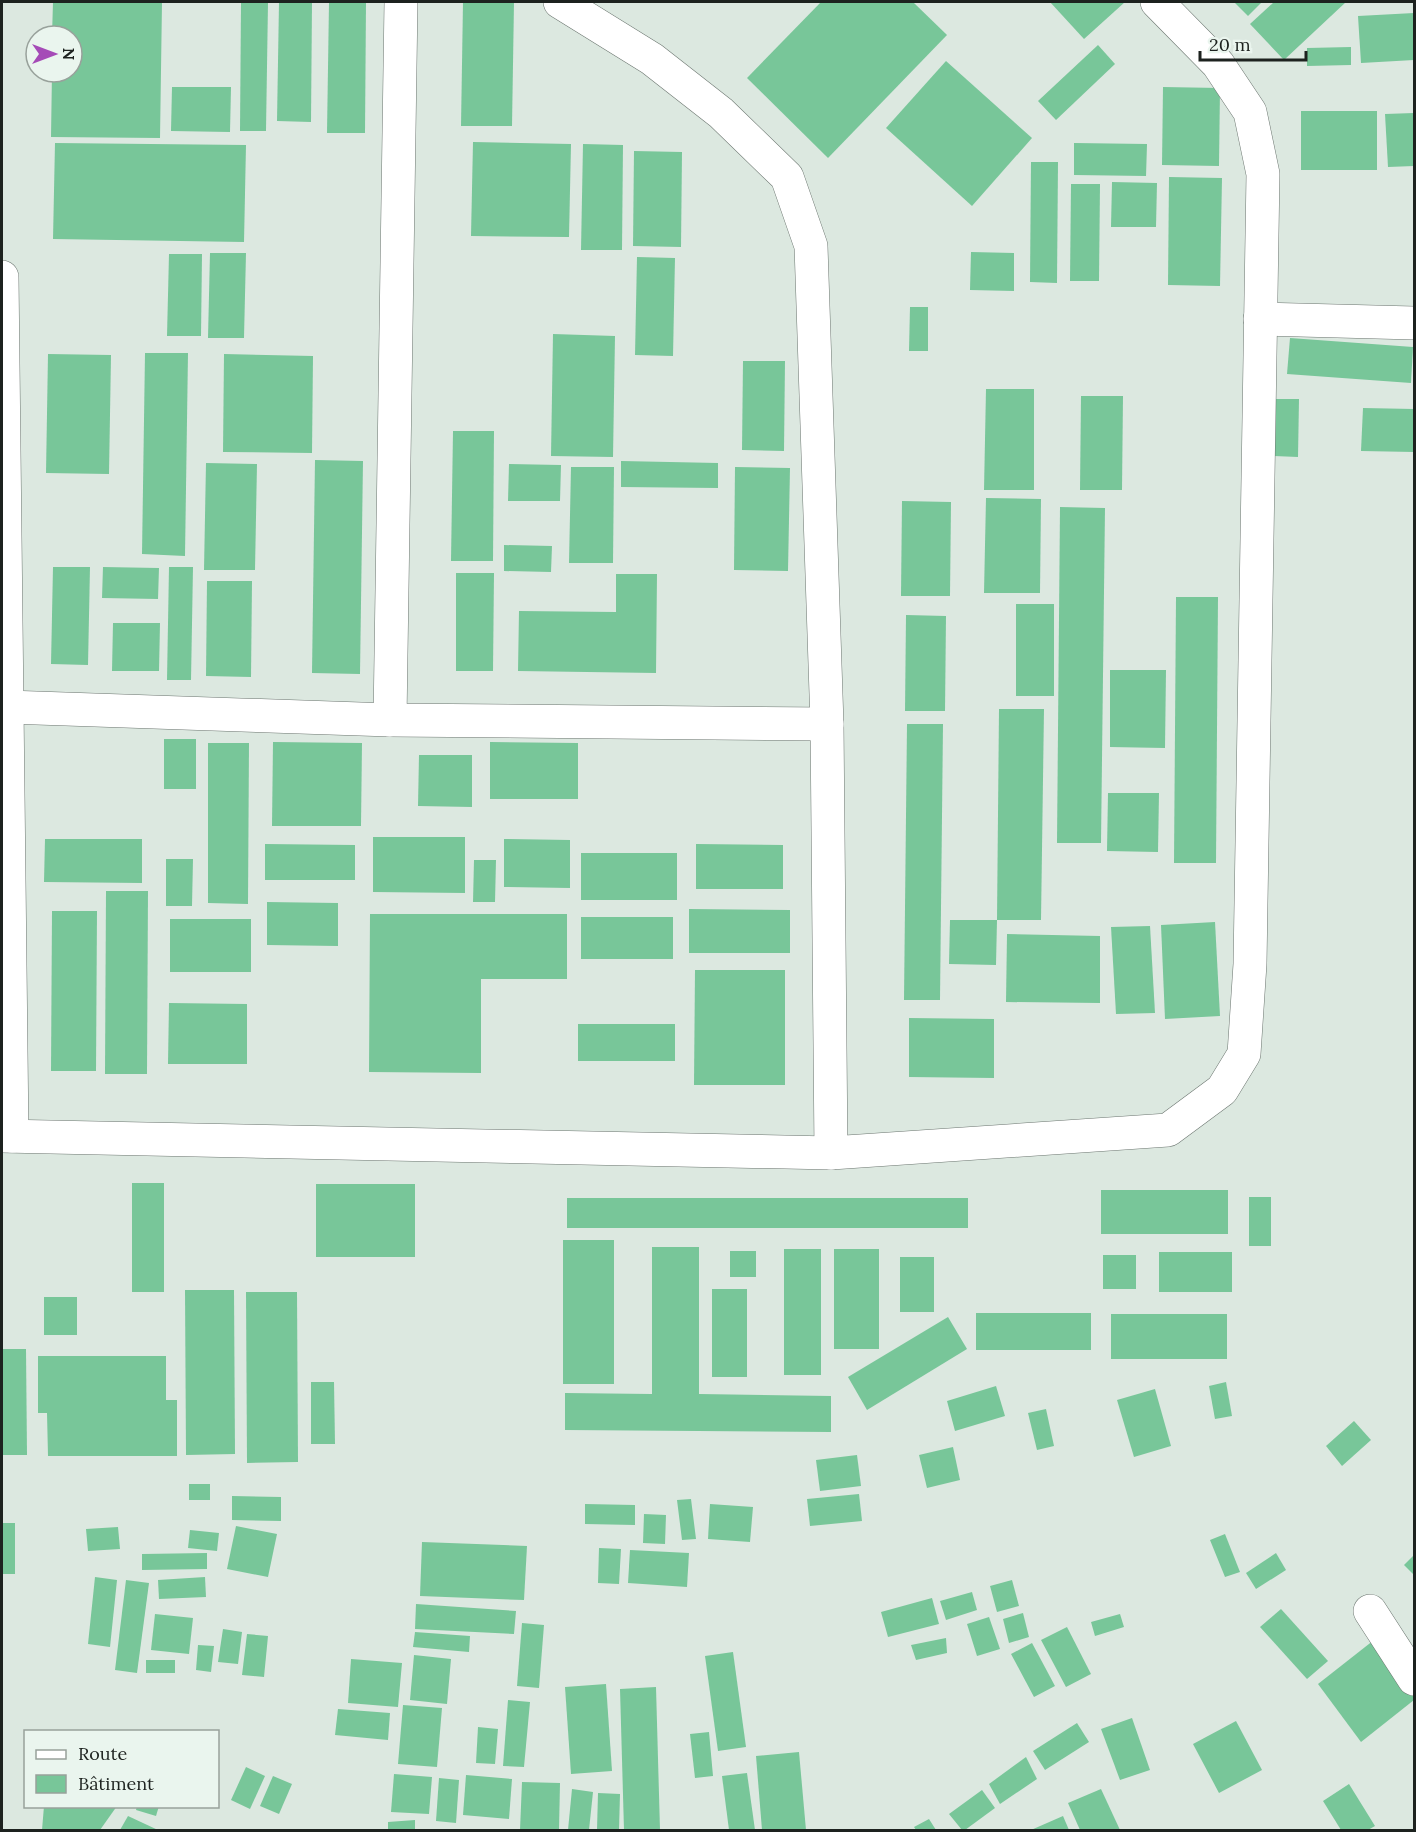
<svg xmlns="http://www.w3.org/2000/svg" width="1416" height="1832" font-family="Lora,serif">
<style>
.building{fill:#78c699}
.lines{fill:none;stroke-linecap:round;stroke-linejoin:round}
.minor-casing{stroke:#6c7670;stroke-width:34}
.minor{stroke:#fff;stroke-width:33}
</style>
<rect width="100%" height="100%" fill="#dce8e0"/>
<!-- building -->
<g class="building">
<polygon points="53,2 162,2 160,138 51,137 52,72 72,72 72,36 52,36"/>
<polygon points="241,2 268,2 266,131 240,131"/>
<polygon points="279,2 312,2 311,122 277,121"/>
<polygon points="329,2 366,2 365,133 327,133"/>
<polygon points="463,2 514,2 512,126 461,126"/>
<polygon points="821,2 913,2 947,35 828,158 747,78"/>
<polygon points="1050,2 1125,2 1084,39"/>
<polygon points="1234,2 1262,2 1248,16"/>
<polygon points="1274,2 1346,2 1284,60 1250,24"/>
<polygon points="1414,13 1414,60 1361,63 1358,16"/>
<polygon points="1098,45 1115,64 1056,120 1038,101"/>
<polygon points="1351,47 1351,65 1307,66 1307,48"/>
<polygon points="946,61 1032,138 972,206 886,128"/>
<polygon points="172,87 231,87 230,132 171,131"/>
<polygon points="1163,87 1220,88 1219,166 1162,165"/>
<rect x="1301" y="111" width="76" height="59"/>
<polygon points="1414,113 1414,166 1388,167 1385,114"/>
<polygon points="473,142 571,144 569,237 471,236"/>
<polygon points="55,143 246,145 244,242 53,239"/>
<polygon points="1074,143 1147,144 1146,176 1074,175"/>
<polygon points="583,144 623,145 622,250 581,250"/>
<polygon points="634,151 682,152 681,247 633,246"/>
<polygon points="1031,162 1058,162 1057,283 1030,282"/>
<polygon points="1169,177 1222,178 1220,286 1168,285"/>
<polygon points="1112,182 1157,183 1156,227 1111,227"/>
<polygon points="1071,184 1100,184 1099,281 1070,281"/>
<polygon points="971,252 1014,253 1014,291 970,290"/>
<polygon points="210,253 246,253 244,338 208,338"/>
<polygon points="169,254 202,254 201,336 167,336"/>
<polygon points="637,257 675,258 673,356 635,355"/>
<polygon points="910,307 928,307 928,351 909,351"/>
<polygon points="553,334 615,336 613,457 551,456"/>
<polygon points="1290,338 1413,347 1411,383 1287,374"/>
<polygon points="145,353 188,353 185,556 142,554"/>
<polygon points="48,354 111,355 109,474 46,473"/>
<polygon points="224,354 313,356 312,453 223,452"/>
<polygon points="743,361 785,361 784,451 742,450"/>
<polygon points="986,389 1034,389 1034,490 984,490"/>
<polygon points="1081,396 1123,396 1122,490 1080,490"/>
<polygon points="1275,399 1299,399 1298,457 1274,456"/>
<polygon points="1363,408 1414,409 1414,452 1361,451"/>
<polygon points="453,431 494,431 493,561 451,561"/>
<polygon points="315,460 363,461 360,674 312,673"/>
<polygon points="621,461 718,463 718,488 621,487"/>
<polygon points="206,463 257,464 255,570 204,570"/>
<polygon points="509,464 561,465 560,501 508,501"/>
<polygon points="571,467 614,467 613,563 569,563"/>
<polygon points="735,467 790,468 788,571 734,570"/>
<polygon points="986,498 1041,499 1040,593 984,593"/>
<polygon points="902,501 951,502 950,596 901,596"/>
<polygon points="1060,507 1105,508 1101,843 1057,843"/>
<polygon points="504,545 552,546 551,572 504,571"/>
<polygon points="53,567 90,567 88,665 51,664"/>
<polygon points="103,567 159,568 158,599 102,598"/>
<polygon points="169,567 193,567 191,680 167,680"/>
<polygon points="456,573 494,573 493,671 456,671"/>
<polygon points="616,574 657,574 656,673 518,671 519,611 616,612"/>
<polygon points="207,581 252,581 251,677 206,676"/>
<polygon points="1176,597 1218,597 1216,863 1174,863"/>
<rect x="1016" y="604" width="38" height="92"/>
<polygon points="906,615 946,616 945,711 905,711"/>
<polygon points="113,623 160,623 159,671 112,671"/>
<polygon points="1110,670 1166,670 1165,748 1110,747"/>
<polygon points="999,709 1044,709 1041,920 997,920"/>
<polygon points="907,724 943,724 940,1000 904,1000"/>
<rect x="164" y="739" width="32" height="50"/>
<polygon points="273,742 362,743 361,826 272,826"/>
<polygon points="490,742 578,743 578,799 490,799"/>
<polygon points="208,743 249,743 248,904 208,903"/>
<polygon points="419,755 472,755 472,807 418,806"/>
<polygon points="1108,793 1159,793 1158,852 1107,851"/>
<polygon points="373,837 465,837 465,893 373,892"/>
<polygon points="45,839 142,839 142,883 44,882"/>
<polygon points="504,839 570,840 570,888 504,887"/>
<polygon points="265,844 355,845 355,880 265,880"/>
<polygon points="696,844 783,845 783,889 696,889"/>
<rect x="581" y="853" width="96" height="47"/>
<polygon points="166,859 193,859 192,906 166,906"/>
<polygon points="474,860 496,860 495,902 473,902"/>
<polygon points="106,891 148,891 147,1074 105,1074"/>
<polygon points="267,902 338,903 338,946 267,945"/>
<polygon points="689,909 790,910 790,953 689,953"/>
<polygon points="52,911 97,911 96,1071 51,1071"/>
<polygon points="370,914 567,914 567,979 481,979 481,1073 369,1072"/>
<rect x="581" y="917" width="92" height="42"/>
<rect x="170" y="919" width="81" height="53"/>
<polygon points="950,920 997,920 996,965 949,964"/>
<polygon points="1215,922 1220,1016 1165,1019 1161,925"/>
<polygon points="1150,926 1155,1013 1116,1014 1111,927"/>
<polygon points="1007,934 1100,936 1100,1003 1006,1002"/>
<polygon points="695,970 785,970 785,1085 694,1085"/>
<polygon points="169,1003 247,1004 247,1064 168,1064"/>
<polygon points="909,1018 994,1019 994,1078 909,1077"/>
<rect x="578" y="1024" width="97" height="37"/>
<rect x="132" y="1183" width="32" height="109"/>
<rect x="316" y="1184" width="99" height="73"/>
<rect x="1101" y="1190" width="127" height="44"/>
<rect x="1249" y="1197" width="22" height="49"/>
<rect x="567" y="1198" width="401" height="30"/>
<rect x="563" y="1240" width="51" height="144"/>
<polygon points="652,1247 699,1247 699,1394 831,1396 831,1432 565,1430 565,1393 652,1394"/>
<rect x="784" y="1249" width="37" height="126"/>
<rect x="834" y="1249" width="45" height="100"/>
<rect x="730" y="1251" width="26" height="26"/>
<rect x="1159" y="1252" width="73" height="40"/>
<rect x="1103" y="1255" width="33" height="34"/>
<rect x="900" y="1257" width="34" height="55"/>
<rect x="712" y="1289" width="35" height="88"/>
<polygon points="185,1290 234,1290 235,1454 186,1455"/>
<polygon points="246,1292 297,1292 298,1462 247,1463"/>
<rect x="44" y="1297" width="33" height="38"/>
<rect x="976" y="1313" width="115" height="37"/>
<rect x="1111" y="1314" width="116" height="45"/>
<polygon points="948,1317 967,1349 867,1410 848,1377"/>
<polygon points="2,1349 26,1349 27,1455 2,1455"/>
<polygon points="38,1356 166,1356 166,1400 177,1400 177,1456 48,1456 47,1413 38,1413"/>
<polygon points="311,1382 334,1382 335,1444 311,1444"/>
<polygon points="1226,1382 1232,1416 1215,1419 1209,1386"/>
<polygon points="996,1386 1005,1416 955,1431 947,1401"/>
<polygon points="1155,1389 1171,1446 1134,1457 1117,1400"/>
<polygon points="1046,1409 1054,1446 1037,1450 1028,1413"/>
<polygon points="1354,1421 1371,1440 1342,1466 1326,1446"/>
<polygon points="953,1447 960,1480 927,1488 919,1455"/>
<polygon points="857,1455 861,1486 820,1491 816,1460"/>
<rect x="189" y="1484" width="21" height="16"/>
<polygon points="859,1494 862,1521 810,1526 807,1499"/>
<polygon points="232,1496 281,1497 281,1521 232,1520"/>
<polygon points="691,1499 696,1539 682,1540 677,1500"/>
<polygon points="585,1504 635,1505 635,1525 585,1524"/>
<polygon points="710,1504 753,1507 750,1542 708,1539"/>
<polygon points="644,1514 666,1515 665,1544 643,1543"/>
<rect x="2" y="1523" width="13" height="51"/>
<polygon points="236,1526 277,1534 268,1577 227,1569"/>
<polygon points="118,1527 120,1549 88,1551 86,1529"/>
<polygon points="190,1530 219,1533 217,1551 188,1548"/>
<polygon points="1225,1534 1240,1572 1225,1577 1210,1540"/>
<polygon points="422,1542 527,1546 524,1600 420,1596"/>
<polygon points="599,1548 621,1549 619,1584 598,1583"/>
<polygon points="630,1550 689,1553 687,1587 628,1583"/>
<polygon points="207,1553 207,1569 142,1570 142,1554"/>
<polygon points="1276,1553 1286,1570 1256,1589 1246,1573"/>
<polygon points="1414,1555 1414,1575 1404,1565"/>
<polygon points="95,1577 117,1580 110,1647 88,1644"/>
<polygon points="205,1577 206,1597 159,1599 158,1580"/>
<polygon points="126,1580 149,1583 137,1673 115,1670"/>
<polygon points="1012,1580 1019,1606 997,1612 990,1586"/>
<polygon points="972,1592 977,1610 946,1620 940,1601"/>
<polygon points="932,1598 939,1624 888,1637 881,1612"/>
<polygon points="416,1604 516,1611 514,1634 415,1629"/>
<polygon points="1281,1609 1328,1661 1307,1679 1260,1627"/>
<polygon points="1023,1613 1029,1637 1009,1643 1003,1619"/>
<polygon points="155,1614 193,1618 189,1654 151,1650"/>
<polygon points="1120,1614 1124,1627 1095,1636 1091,1622"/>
<polygon points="989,1617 1000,1649 977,1656 967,1624"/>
<polygon points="522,1623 544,1625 539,1688 517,1686"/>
<polygon points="1067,1627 1091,1674 1066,1687 1041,1640"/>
<polygon points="223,1629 242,1632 238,1664 218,1662"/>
<polygon points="415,1632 470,1636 469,1652 413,1647"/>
<polygon points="247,1634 268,1636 264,1677 242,1675"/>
<polygon points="946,1638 947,1653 916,1660 911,1645"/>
<polygon points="1374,1640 1414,1692 1414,1700 1361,1742 1318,1684"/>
<polygon points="1032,1643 1055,1686 1034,1697 1011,1654"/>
<polygon points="198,1645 214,1646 211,1672 196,1670"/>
<polygon points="733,1652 746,1747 718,1751 705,1656"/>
<polygon points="414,1655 451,1659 447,1704 410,1700"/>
<polygon points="351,1659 402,1663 398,1707 348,1703"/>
<rect x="146" y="1660" width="29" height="13"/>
<polygon points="606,1684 612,1771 571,1774 565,1687"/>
<polygon points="656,1687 660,1830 624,1830 620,1689"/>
<polygon points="508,1700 530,1702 524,1767 503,1766"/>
<polygon points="403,1705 442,1708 437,1767 398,1764"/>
<polygon points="338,1709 390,1713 388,1740 335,1735"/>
<polygon points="1132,1718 1150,1770 1120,1780 1101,1729"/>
<polygon points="1236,1721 1262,1770 1219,1793 1193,1744"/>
<polygon points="1077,1723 1089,1742 1045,1770 1033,1751"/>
<polygon points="478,1727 498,1729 495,1764 476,1763"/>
<polygon points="709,1732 713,1776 695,1778 690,1734"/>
<polygon points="799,1752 806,1830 762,1830 756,1756"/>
<polygon points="1026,1757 1037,1779 1000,1804 989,1784"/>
<polygon points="246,1767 265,1776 250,1809 231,1800"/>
<polygon points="747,1773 755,1830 729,1830 722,1776"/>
<polygon points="394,1774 432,1777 429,1814 391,1812"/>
<polygon points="466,1775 512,1779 509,1819 463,1815"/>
<polygon points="273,1776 292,1784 279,1814 260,1806"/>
<polygon points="439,1778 459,1780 456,1823 436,1821"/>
<polygon points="522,1782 560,1783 559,1830 520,1830"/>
<polygon points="1349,1784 1375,1826 1368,1830 1341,1830 1323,1801"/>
<polygon points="572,1789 593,1792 589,1830 568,1830"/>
<polygon points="1101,1789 1120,1830 1080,1830 1068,1803"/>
<polygon points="982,1790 995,1808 965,1830 962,1830 949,1814"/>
<polygon points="598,1793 620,1794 619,1830 597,1830"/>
<polygon points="44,1806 117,1806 100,1830 42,1830"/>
<polygon points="137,1806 159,1806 156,1816 136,1810"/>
<polygon points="128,1816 158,1830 120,1830"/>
<polygon points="1063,1816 1069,1830 1031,1830"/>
<polygon points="929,1819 936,1830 916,1830 914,1827"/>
<polygon points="415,1820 415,1830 388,1830 388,1822"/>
</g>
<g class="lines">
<defs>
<g id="minor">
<polyline points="560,2 652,59 721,113 787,177 811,246 827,724 831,1153"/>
<polyline points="2,277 12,1136"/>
<polyline points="1260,319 1414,323"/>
<polyline points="7,707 390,720 827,724"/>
<polyline points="390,720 401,2"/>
<polyline points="2,1136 831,1153 1168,1130 1222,1090 1244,1054 1250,964 1263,174 1250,112 1218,64 1157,2"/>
<polyline points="1370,1611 1414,1679"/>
</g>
</defs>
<!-- minor casing -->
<use href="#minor" class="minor-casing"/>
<!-- minor -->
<use href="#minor" class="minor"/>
</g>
<!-- border -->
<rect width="1416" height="1832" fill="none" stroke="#1d221f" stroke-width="6"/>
<!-- legend -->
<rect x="24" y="1730" width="195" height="78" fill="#eaf5ee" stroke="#98a19b" stroke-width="1.5"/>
<rect x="36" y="1750" width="30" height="9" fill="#ffffff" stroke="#98a19b" stroke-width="1.5"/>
<text x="78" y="1760" font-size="18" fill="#1d221f">Route</text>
<rect x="36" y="1775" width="30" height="18" fill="#78c699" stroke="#98a19b" stroke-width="1.5"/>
<text x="78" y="1790" font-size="18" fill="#1d221f">Bâtiment</text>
<!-- north arrow -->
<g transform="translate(54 54) rotate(90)"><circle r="28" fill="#eaf5ee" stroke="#98a19b" stroke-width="1.5"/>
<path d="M0-4.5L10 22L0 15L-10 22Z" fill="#a54bb7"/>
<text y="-9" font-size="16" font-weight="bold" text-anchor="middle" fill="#1d221f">N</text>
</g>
<!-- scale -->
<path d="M1200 51v9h106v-9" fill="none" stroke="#1d221f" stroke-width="3"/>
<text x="1209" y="51" font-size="18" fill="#1d221f" stroke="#eaf5ee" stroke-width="4.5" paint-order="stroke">20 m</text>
</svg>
